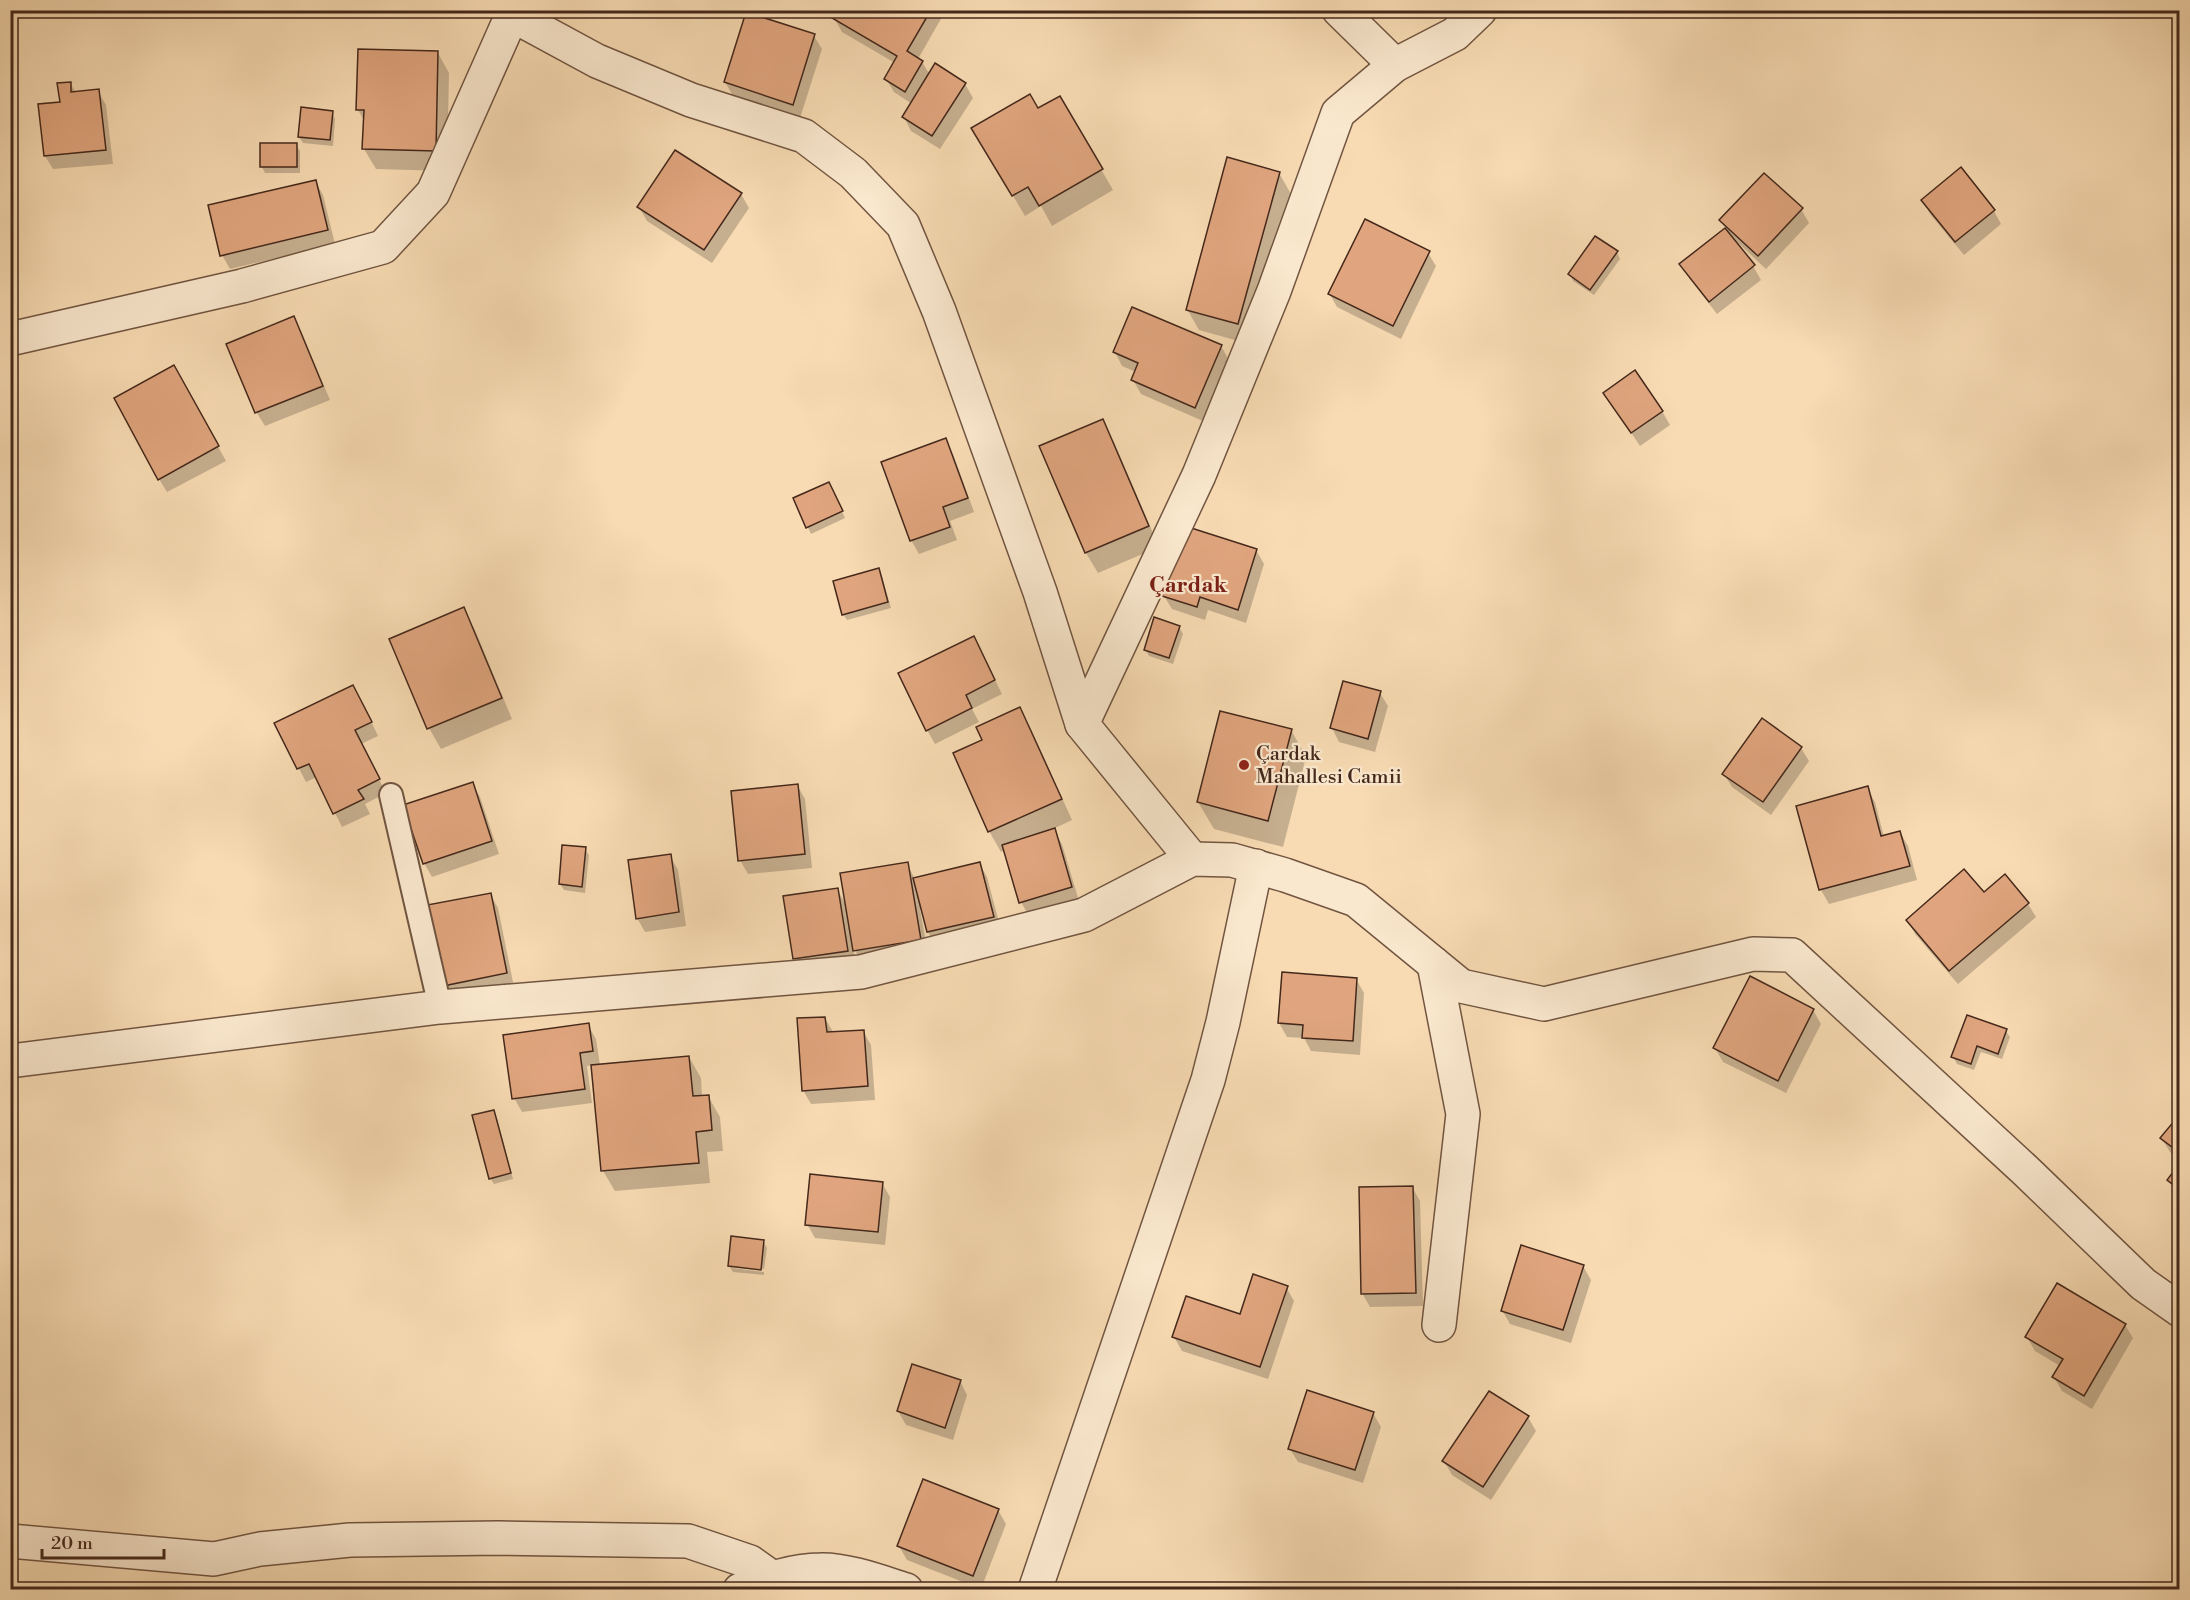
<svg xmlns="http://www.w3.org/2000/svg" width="2190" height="1600" font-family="'Libre Bodoni',serif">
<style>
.shadow{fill:#0003}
.building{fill:#e0a57e;stroke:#44281b;stroke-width:1.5}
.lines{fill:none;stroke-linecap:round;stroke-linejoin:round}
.service-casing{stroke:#715541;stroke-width:26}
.minor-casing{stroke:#715541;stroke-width:36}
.service{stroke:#fae8ce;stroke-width:22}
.minor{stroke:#fae8ce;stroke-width:33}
.poi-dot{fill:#8f2418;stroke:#fae8ce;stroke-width:2}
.labels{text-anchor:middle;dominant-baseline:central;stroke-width:4.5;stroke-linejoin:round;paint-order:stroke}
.poi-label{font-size:20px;fill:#44281b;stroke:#fae8ce;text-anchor:start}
.quarter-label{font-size:22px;font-weight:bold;fill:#7a1f14;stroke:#fae8ce}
</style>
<rect width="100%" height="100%" fill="#f8dbb3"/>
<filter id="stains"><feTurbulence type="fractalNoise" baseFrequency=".00333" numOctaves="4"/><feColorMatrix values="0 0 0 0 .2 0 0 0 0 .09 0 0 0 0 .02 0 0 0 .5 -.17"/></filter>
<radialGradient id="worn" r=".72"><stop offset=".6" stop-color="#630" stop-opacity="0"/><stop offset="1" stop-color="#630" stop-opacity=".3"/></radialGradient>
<!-- shadow -->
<g class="shadow">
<polygon points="838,10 946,10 918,59 922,62 930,75 965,84 973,98 940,149 911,131 904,117 912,104 894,92 886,79 895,63 842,32 834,18"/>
<polygon points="814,36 822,49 800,118 733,96 725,82"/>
<polygon points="438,53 449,73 447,171 376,169 364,149 365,122 358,110"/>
<polygon points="70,83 76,93 98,91 106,105 113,164 53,169 45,156"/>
<polygon points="1060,98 1113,190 1052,226 1041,206 1025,216 973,128 1038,110"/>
<polygon points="332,112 335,119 333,146 303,143 299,137"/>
<polygon points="296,145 300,151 300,173 265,173 262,167"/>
<polygon points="1279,173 1291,194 1249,344 1199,330 1187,309"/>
<polygon points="315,181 323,195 335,244 230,269 222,255"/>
<polygon points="741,194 749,208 712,263 647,221 639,207"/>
<polygon points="1923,200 1994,211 2001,224 1964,255 1930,214"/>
<polygon points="1801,209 1809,223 1766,269 1734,239 1733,240 1753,266 1761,280 1717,314 1689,278 1681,265 1726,229 1721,220"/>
<polygon points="1617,252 1620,259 1594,295 1573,281 1570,274"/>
<polygon points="1428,253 1436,266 1401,339 1337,307 1329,293"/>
<polygon points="293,318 301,331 330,400 265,426 257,413 228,345"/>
<polygon points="1221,346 1229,360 1203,421 1141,394 1133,380 1136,372 1122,366 1115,352"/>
<polygon points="174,367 226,461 167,492 159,479"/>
<polygon points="1605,393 1662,411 1670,425 1640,446"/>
<polygon points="1102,421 1114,442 1159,547 1098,573 1086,553"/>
<polygon points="945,440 953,454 974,512 950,521 957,540 919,554 911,540"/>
<polygon points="832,490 845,518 811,534 795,499"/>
<polygon points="1256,550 1264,564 1246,623 1208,610 1205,620 1172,609 1164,596"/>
<polygon points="878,570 882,576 891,608 847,620 843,614"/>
<polygon points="463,609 475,630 512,719 441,749 429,728"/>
<polygon points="1179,627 1183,634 1173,664 1149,656 1145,649"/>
<polygon points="981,652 1002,694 972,709 979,722 935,744 927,730"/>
<polygon points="1380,693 1388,706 1375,752 1339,742 1332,728"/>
<polygon points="361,700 378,736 361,744 386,793 365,804 370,814 342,827 317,777 306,782 276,724"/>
<polygon points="1020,709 1031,729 1072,820 1053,829 1062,844 1079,901 1029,916 1021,902 1005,850 1001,852 989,831 984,741"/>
<polygon points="1291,730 1306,757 1283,847 1214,829 1198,802"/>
<polygon points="1801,748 1809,761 1771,815 1732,787 1724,774"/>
<polygon points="472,783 480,797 499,854 432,877 424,863"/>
<polygon points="797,785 805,799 812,868 748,874 740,860"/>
<polygon points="1867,788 1875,802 1884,837 1900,832 1908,846 1917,880 1829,904 1821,890 1798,807"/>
<polygon points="585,849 589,855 585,893 564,890 560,884"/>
<polygon points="670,856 678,870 686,926 645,932 637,918"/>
<polygon points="979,863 987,877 1001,930 936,946 928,932 923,908 920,909 928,953 863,964 853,947 855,964 803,973 795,959 784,898 837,889 847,907 907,864 915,879"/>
<polygon points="2005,876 2028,904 2036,917 1958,984 1915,934 1908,920 1984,894"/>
<polygon points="490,894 498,908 514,987 453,999 445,986"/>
<polygon points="1356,979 1364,993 1360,1055 1311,1051 1304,1038 1287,1037 1279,1023"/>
<polygon points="1813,1010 1821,1024 1786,1093 1723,1062 1715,1048"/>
<polygon points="825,1018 833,1032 863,1031 871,1045 875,1100 811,1104 803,1090"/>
<polygon points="588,1025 596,1039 600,1065 689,1057 701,1078 702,1097 708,1096 720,1117 723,1151 707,1152 710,1183 615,1191 603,1171 593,1065 587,1066 592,1103 522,1112 514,1098"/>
<polygon points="2006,1031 2010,1037 2002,1059 1981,1052 1974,1070 1957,1064 1953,1057"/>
<polygon points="493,1112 497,1118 513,1179 494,1184 490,1178"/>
<polygon points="2180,1116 2180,1159 2170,1152 2162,1139"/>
<polygon points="2180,1166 2180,1196 2168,1180"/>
<polygon points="882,1183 890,1197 885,1245 815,1238 807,1224"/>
<polygon points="1412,1187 1420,1201 1423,1306 1370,1307 1362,1293"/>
<polygon points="763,1241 767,1248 764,1269 732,1265 732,1268 764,1272 764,1275 733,1272 729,1265"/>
<polygon points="1583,1266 1591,1280 1571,1343 1510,1324 1502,1310"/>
<polygon points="1286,1287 1294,1301 1268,1379 1182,1351 1174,1337 1240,1316"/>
<polygon points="2125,1325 2133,1338 2092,1409 2062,1391 2054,1377 2060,1366 2035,1351 2027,1337"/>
<polygon points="960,1381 967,1395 953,1440 906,1425 898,1411"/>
<polygon points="1373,1413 1381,1427 1363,1483 1298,1462 1290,1449"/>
<polygon points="1528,1417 1536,1431 1491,1500 1452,1475 1444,1461"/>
<polygon points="998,1510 1006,1524 981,1589 907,1560 899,1546"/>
</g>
<!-- building -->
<g class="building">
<polygon points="837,10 931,10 907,51 923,61 905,92 884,79 897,56 832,18"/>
<polygon points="746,12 815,34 793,105 724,82"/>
<polygon points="358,49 438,51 436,151 362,149 364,110 356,110"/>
<polygon points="935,63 966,83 932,136 902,117"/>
<polygon points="71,82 71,92 99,89 106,150 44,156 38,104 60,102 57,83"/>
<polygon points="1030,94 1038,108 1060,96 1103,169 1039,206 1028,187 1012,196 971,128"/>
<polygon points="301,107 333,111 330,140 298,137"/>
<rect x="260" y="143" width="37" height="24"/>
<polygon points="675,150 742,193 704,250 637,207"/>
<polygon points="1227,157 1280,172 1238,324 1186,310"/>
<polygon points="1961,167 1995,210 1955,242 1921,200"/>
<polygon points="1764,173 1803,208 1758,256 1719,220"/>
<polygon points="316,180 328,230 220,256 208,205"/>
<polygon points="1365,219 1430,251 1393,326 1328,294"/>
<polygon points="1725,228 1755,265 1709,302 1679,264"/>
<polygon points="1595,236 1618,251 1590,290 1568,274"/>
<polygon points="1132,307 1222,345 1195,408 1131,380 1138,363 1113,352"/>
<polygon points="294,316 323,386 255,413 226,344"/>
<polygon points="174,365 219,446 158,480 114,398"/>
<polygon points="1635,370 1663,411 1631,433 1603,393"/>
<polygon points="1103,419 1149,526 1085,553 1039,446"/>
<polygon points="946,438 968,498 943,507 950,527 910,541 881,462"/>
<polygon points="829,482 843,511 806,528 793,498"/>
<polygon points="1185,526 1257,549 1238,610 1200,597 1197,607 1162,596"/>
<polygon points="879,568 888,602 842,615 833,581"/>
<polygon points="464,607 502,698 427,729 389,639"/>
<polygon points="1154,617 1180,626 1169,658 1144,650"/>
<polygon points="974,636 995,680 966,695 972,708 926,731 898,673"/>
<polygon points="1343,681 1381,691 1368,739 1330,728"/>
<polygon points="353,685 372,722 355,730 380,779 358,790 364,799 333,814 309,764 297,769 274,723"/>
<polygon points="1020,707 1062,799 988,832 953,753 982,740 976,727"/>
<polygon points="1220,711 1292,729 1268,821 1197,802"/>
<polygon points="1762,718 1802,747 1763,802 1722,774"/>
<polygon points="473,782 492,841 423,864 403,805"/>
<polygon points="798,784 805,854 738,861 731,791"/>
<polygon points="1868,786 1881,836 1900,831 1910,866 1819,890 1796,806"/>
<polygon points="1055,828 1072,887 1019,903 1002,845"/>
<polygon points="562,845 586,847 582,887 559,884"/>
<polygon points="671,854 679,912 636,919 628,860"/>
<polygon points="908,862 921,940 853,951 840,873"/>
<polygon points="980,862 994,917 927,932 913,878"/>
<polygon points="1964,869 1984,892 2005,874 2029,903 1949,971 1906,920"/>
<polygon points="838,888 848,951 793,959 783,896"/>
<polygon points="491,893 507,973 443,986 427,905"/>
<polygon points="1282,972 1357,978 1353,1041 1302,1038 1303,1025 1278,1023"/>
<polygon points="1750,976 1814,1009 1778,1081 1713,1048"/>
<polygon points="1967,1015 2007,1029 1998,1054 1977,1046 1971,1064 1951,1057"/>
<polygon points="825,1017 827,1032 864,1030 868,1086 802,1091 797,1018"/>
<polygon points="589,1023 593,1051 580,1053 585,1089 512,1099 503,1035"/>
<polygon points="689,1056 693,1096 709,1095 712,1130 696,1132 699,1163 601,1171 591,1065"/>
<polygon points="494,1110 511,1173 489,1179 472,1115"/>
<polygon points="2180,1114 2180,1153 2160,1138"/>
<polygon points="2180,1163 2180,1190 2167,1180"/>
<polygon points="810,1174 883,1182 878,1232 805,1225"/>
<polygon points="1413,1186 1416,1293 1361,1294 1359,1187"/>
<polygon points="731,1236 764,1240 761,1270 728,1266"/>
<polygon points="1521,1245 1584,1265 1563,1330 1501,1311"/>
<polygon points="1253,1274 1288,1286 1260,1367 1172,1337 1186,1296 1240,1314"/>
<polygon points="2057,1283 2126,1324 2084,1396 2052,1377 2063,1359 2025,1337"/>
<polygon points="912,1364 961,1380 945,1428 897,1411"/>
<polygon points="1307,1390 1374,1412 1355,1470 1288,1449"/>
<polygon points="1489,1391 1529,1416 1483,1487 1442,1461"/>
<polygon points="923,1479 999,1509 973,1576 897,1546"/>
</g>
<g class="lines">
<defs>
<polyline id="service" points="391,795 440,1007"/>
<g id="minor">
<polyline points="510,10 512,15 597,61 691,100 804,136 853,173 903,225 939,311 1040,592 1082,724 1192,859"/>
<polyline points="1339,10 1395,65"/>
<polyline points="10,339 242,286 383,247 433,193 512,15"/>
<polyline points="1082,724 1199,475 1274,291 1338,113 1395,65 1455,34 1480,10"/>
<polyline points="1434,964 1463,1114 1439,1325"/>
<polyline points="10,1061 440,1007 861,972 1084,915 1192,859 1232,860 1285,875 1356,900 1461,986 1544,1004 1753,954 1792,955 2027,1172 2143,1284 2180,1310"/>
<polyline points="10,1541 214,1559 260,1549 350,1540 499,1538 688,1541 750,1562 771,1577"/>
<path d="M740,1590C765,1580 793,1570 820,1570C846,1569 881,1582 906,1590"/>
<polyline points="1035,1590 1208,1080 1223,1022 1256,866"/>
</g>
</defs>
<!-- service casing -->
<use href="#service" class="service-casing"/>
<!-- minor casing -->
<use href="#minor" class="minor-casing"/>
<!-- service -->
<use href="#service" class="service"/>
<!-- minor -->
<use href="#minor" class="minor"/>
</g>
<!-- markers -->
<circle class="poi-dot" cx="1244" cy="765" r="6"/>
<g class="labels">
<!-- poi labels -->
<g class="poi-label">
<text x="1256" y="754">Çardak<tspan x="1256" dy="23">Mahallesi Camii</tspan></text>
</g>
<!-- quarter labels -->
<g class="quarter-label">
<text x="1188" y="585">Çardak</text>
</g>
</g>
<!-- margin -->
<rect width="2190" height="1600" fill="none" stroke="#f8dbb3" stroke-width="36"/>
<rect x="12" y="12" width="2166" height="1576" fill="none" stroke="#44281b" stroke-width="3"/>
<rect x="18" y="18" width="2154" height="1564" fill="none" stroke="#44281b" stroke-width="1.5"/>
<!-- scale -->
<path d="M42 1549v9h122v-9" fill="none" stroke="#44281b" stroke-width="3"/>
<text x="51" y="1549" font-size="18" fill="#44281b" stroke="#fae8ce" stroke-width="4.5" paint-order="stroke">20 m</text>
<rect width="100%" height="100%" filter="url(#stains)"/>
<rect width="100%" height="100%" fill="url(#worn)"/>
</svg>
